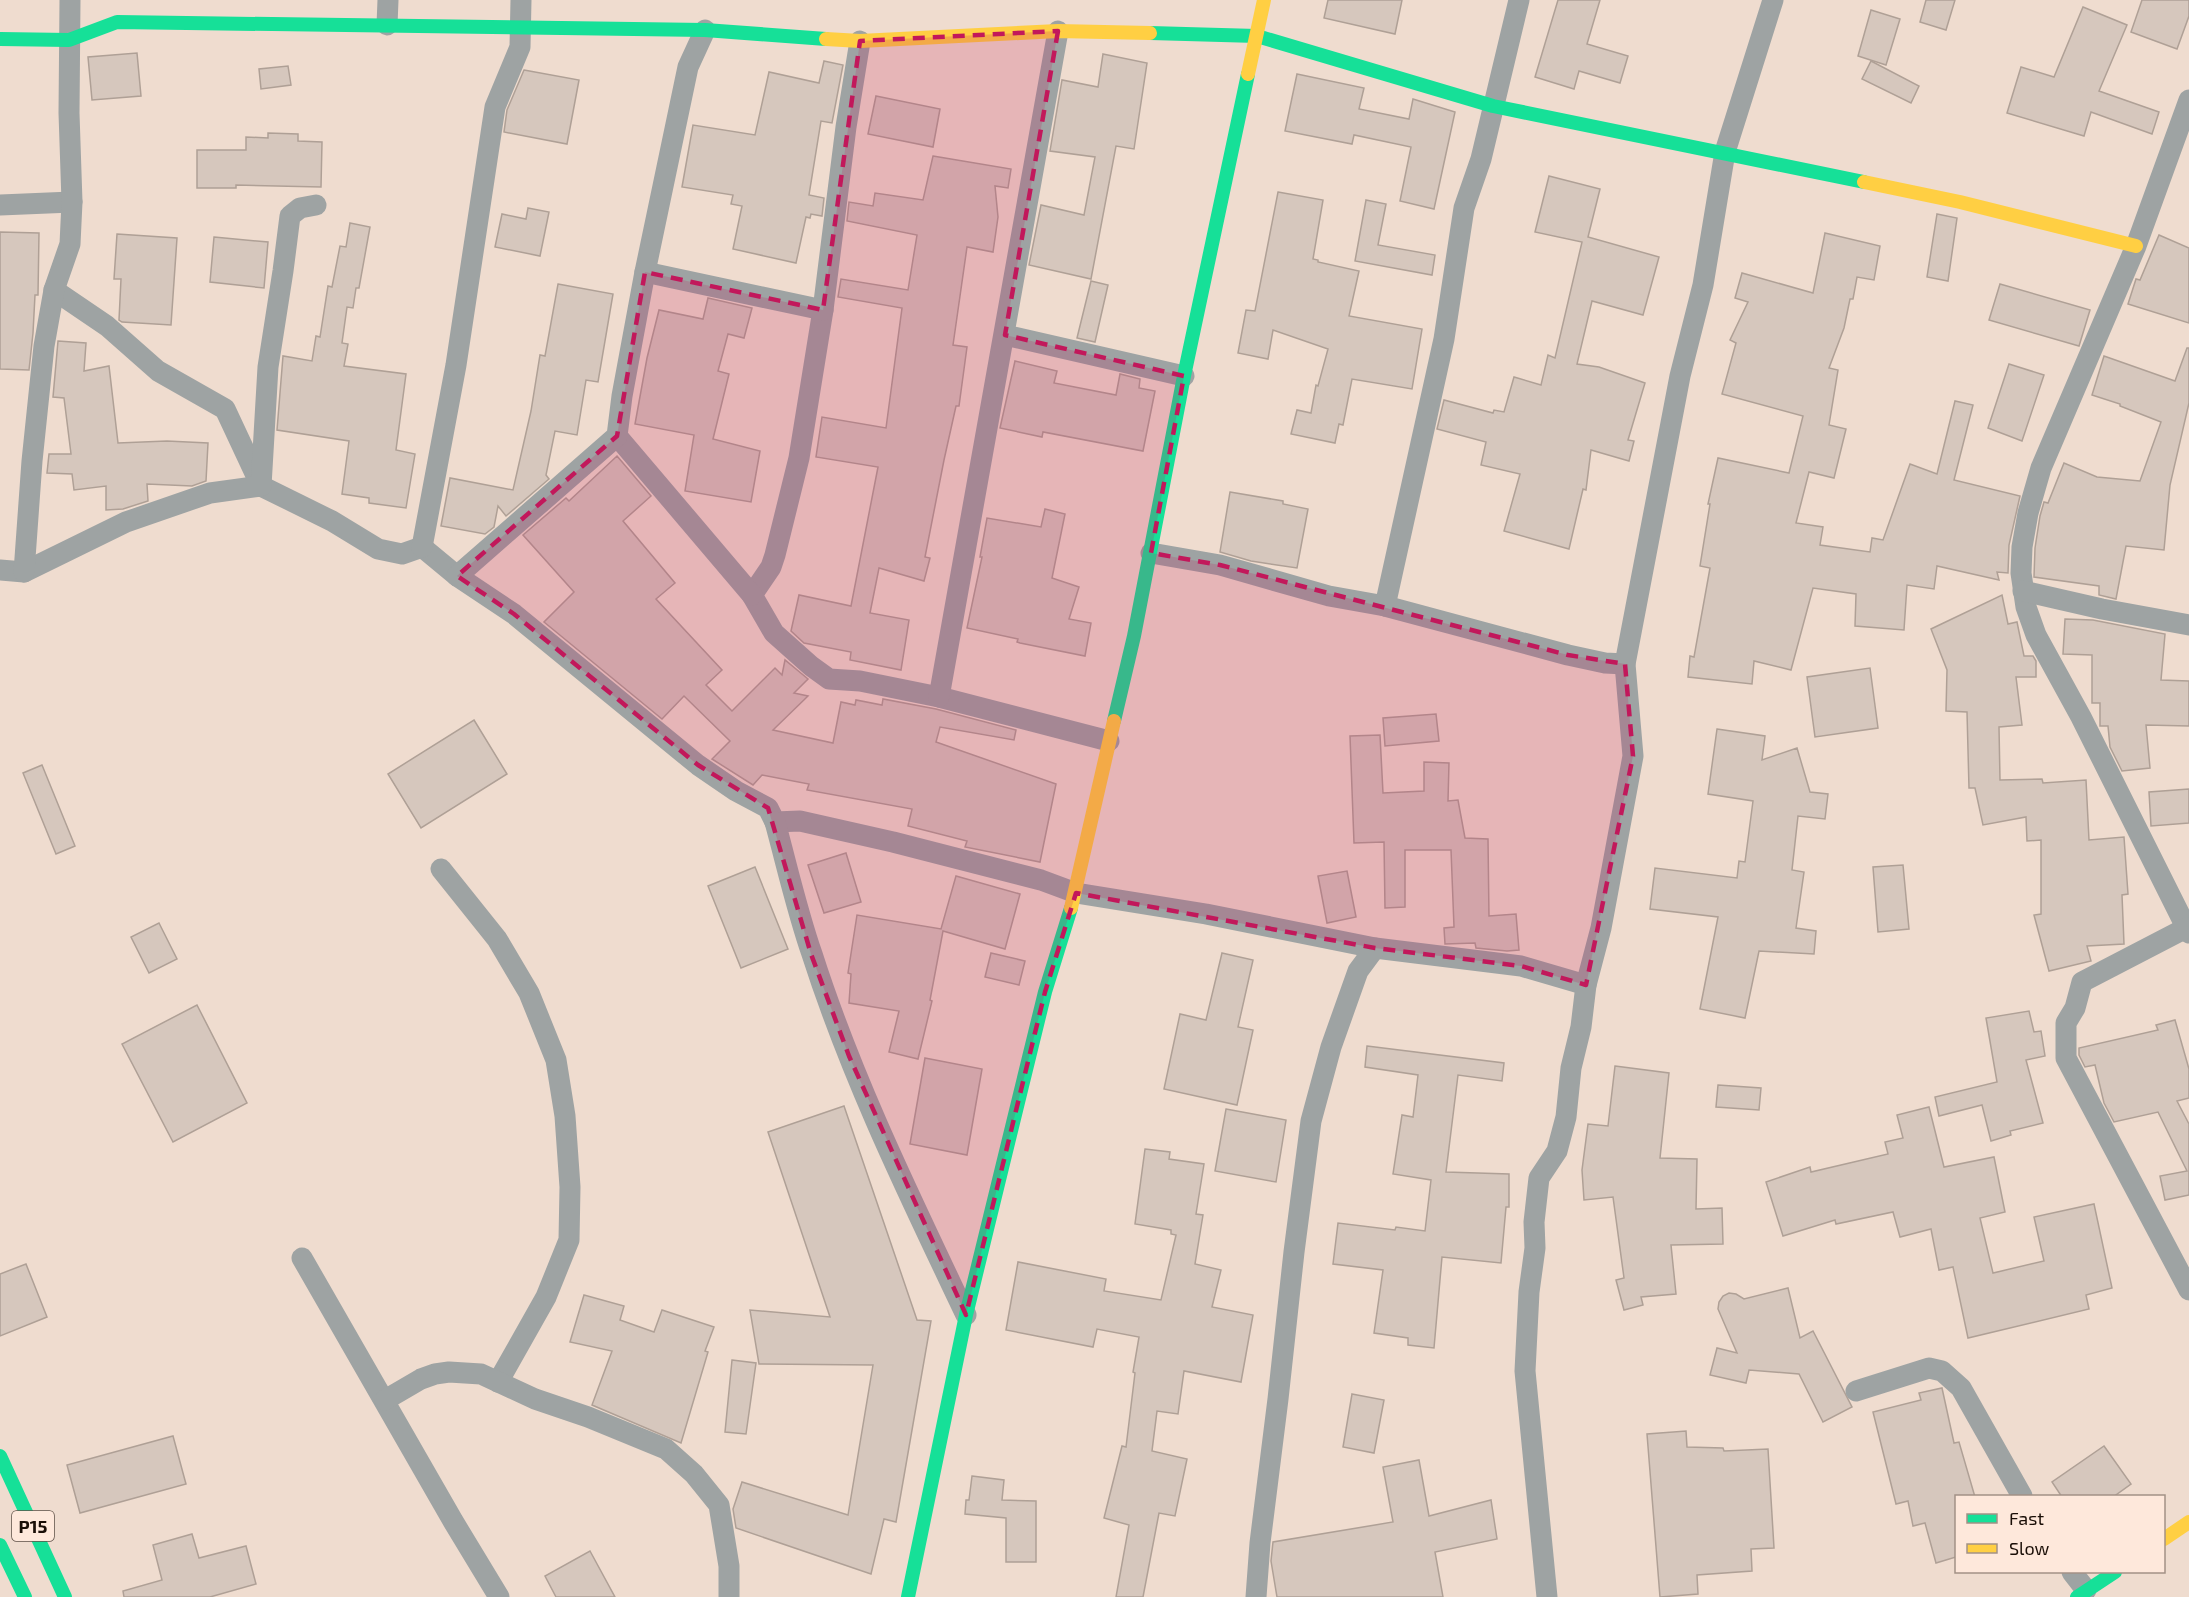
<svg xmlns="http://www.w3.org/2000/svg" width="2189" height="1597" font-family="'Exo 2',sans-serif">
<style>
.building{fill:#d6c7bd;stroke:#afa096;stroke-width:1.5}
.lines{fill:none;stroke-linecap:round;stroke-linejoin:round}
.street{stroke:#9ea3a3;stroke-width:21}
.fast{stroke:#16e098;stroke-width:14}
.slow{stroke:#ffcf43;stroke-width:14}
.marked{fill:#c2185b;fill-opacity:0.2;stroke:#c2185b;stroke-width:4.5;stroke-dasharray:12 8;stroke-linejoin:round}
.labels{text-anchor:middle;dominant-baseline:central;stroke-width:5;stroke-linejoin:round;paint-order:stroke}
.shield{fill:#fee8db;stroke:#5e4f47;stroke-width:1.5}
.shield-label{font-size:18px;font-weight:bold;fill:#1a0e07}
</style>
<rect width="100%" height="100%" fill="#efdccf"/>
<!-- building -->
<g class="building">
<polygon points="1328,0 1402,0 1395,34 1324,18"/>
<polygon points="1558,0 1600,0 1587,44 1628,56 1620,83 1579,71 1574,89 1535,77"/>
<polygon points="1926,0 1955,0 1946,30 1920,22"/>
<polygon points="2142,0 2189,0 2189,16 2177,49 2131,32"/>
<polygon points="2083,7 2127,25 2099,91 2159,112 2152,134 2091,112 2084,136 2007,113 2021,67 2054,77"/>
<polygon points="1871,10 1900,19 1886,65 1858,56"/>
<polygon points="137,53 141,96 92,100 88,57"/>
<polygon points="1103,54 1147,63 1134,149 1116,146 1091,279 1029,265 1041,205 1084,215 1095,157 1050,151 1062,80 1098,87"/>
<polygon points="824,61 843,65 832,123 821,121 809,195 824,198 822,216 811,214 810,218 806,217 796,263 733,249 742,206 731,204 733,195 682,187 693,125 755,135 769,72 819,83"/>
<polygon points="1871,61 1919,86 1911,103 1862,79"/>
<polygon points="288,66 291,85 261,89 259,69"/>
<polygon points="524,70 579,80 567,144 504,132 507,110"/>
<polygon points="1297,74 1364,88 1359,109 1409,119 1413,99 1455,112 1434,209 1400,201 1411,147 1354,135 1352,144 1285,131"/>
<polygon points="876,96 940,109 933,147 868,134"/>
<polygon points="268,133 298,134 298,141 322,142 321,187 236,185 236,188 197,188 197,150 246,150 246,137 268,138"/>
<polygon points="933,156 1011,169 1008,188 995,186 998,217 993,252 967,247 953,345 967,347 959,406 956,406 944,460 925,557 930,558 924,581 879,568 870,613 909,620 901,670 850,660 851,652 804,643 791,631 799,595 851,606 878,467 816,457 822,417 886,428 902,308 838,297 841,279 908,290 917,235 847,221 849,202 873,206 875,193 923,200"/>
<polygon points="1549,176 1600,189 1588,237 1659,257 1643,315 1592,301 1577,364 1599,367 1645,383 1628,440 1634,441 1629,461 1591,450 1586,490 1583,489 1569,549 1504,531 1520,474 1481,465 1486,442 1437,429 1444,400 1493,413 1494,410 1504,412 1514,377 1541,385 1548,355 1555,358 1582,242 1535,232"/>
<polygon points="1278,192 1323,200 1313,259 1318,260 1318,262 1359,271 1349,316 1422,329 1412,389 1352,379 1343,425 1339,424 1335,443 1291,434 1297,410 1311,413 1316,385 1318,386 1328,349 1273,330 1268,359 1238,353 1246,310 1255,311"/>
<polygon points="1366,200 1386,204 1378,245 1435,255 1432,275 1355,261"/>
<polygon points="528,208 549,212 540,256 495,247 502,214 526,219"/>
<polygon points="1937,214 1957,218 1948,281 1927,277"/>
<polygon points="350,223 370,227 359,288 356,288 353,308 347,307 342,343 348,344 344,366 406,374 396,450 415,454 406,508 369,503 369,498 342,494 349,441 277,430 283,356 312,361 316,336 320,337 328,286 332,287 340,246 346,247"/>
<polygon points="0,232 39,233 38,295 35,295 33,333 29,370 0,369"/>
<polygon points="1825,233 1880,246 1874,280 1857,277 1853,299 1850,299 1844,328 1829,368 1838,370 1829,425 1846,429 1834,478 1809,472 1796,523 1823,527 1820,545 1870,552 1872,538 1883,540 1910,464 1937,474 1955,401 1973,405 1954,480 2020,496 2009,545 2008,573 1997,572 1999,580 1937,566 1934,589 1907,585 1904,630 1855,626 1856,594 1813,588 1791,670 1754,661 1752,684 1688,677 1690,656 1694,657 1710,568 1700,566 1710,504 1708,504 1718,458 1789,473 1803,416 1722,394 1736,343 1730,340 1748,302 1735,298 1742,273 1813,293"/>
<polygon points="117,234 177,238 171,325 122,322 119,320 121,279 114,279"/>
<polygon points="2159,235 2189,248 2189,323 2128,304 2136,279 2140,280"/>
<polygon points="214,237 268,242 264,288 210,282"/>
<polygon points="1091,281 1108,285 1095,342 1077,338"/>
<polygon points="558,284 613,294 598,382 586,380 577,435 555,431 546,475 549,479 506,516 498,506 494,527 485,534 441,526 450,478 513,490 531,411 540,355 545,356"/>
<polygon points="2000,284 2090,310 2079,346 1989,320"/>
<polygon points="708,298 752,308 744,338 728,334 718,371 729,374 713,439 760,451 751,502 685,491 694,435 635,424 647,358 659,310 703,319"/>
<polygon points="58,341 86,343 84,371 109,366 118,443 167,441 208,443 206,481 192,486 147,484 148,501 123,509 106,510 106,486 74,490 72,474 47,473 49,454 71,454 64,398 53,397"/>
<polygon points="2187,348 2189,348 2189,403 2170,485 2164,550 2126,546 2116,599 2099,595 2099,586 2034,577 2035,548 2040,516 2044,502 2048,503 2064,463 2097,477 2140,481 2161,422 2120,406 2120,404 2092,395 2104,356 2175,381"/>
<polygon points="1015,361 1057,371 1054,383 1116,395 1120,374 1140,379 1139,388 1155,391 1143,451 1043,432 1042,437 1000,428"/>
<polygon points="2009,364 2044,375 2022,441 1988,428"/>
<polygon points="617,456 651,496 623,521 675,583 656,599 722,670 706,685 732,711 775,668 782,675 785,660 808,679 794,693 808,696 773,730 833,743 841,702 855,705 856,700 882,705 883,699 936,709 1016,730 1014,740 940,727 936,742 1056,784 1040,862 965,847 967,841 908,826 912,809 807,790 809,784 762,775 753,785 712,759 730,741 684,696 662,719 544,622 574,592 523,535 566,498 569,501"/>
<polygon points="1230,492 1283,501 1283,504 1308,509 1297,568 1251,561 1220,552"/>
<polygon points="1045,509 1065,514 1052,578 1079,587 1069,619 1091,623 1085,656 1020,643 1017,642 1018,639 967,628 982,557 980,557 987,518 1041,527"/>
<polygon points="2002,595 2008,624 2017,622 2024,656 2033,656 2036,661 2036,677 2016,677 2022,725 1999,727 2000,780 2042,779 2043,783 2086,780 2089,840 2124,837 2128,894 2122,895 2124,944 2087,946 2091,961 2049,971 2034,915 2041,914 2041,840 2027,841 2026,817 1983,825 1975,788 1969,788 1967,712 1946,711 1947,670 1931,629"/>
<polygon points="2065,619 2093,620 2165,634 2161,680 2189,681 2189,726 2146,725 2150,768 2122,771 2110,747 2108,726 2100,726 2100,703 2092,703 2092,655 2063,654"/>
<polygon points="1870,668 1878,728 1815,737 1807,677"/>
<polygon points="1436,714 1439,741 1385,746 1383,718"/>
<polygon points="474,720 507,774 421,828 388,774"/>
<polygon points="1717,729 1765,736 1762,760 1797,748 1810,792 1828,794 1825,819 1798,816 1792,870 1804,872 1796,928 1816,931 1814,954 1759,951 1745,1018 1700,1009 1718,917 1650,909 1655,868 1737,878 1739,861 1745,862 1753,801 1708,794"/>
<polygon points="1380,735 1383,793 1424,791 1424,762 1449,763 1448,801 1458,800 1465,838 1488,839 1489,916 1516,914 1519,950 1507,951 1476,948 1475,943 1445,944 1444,928 1454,927 1451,850 1405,850 1405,907 1385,908 1384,842 1354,843 1350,736"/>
<polygon points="42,765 75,846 56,854 23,773"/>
<polygon points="2189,789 2189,823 2151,826 2149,792"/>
<polygon points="846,853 861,902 824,913 808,865"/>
<polygon points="1903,865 1909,929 1878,932 1873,867"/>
<polygon points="755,867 788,949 741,968 708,886"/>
<polygon points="1347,871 1356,917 1327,923 1318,876"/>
<polygon points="956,876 1020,894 1005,949 943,931 930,1000 932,1001 918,1059 889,1052 899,1011 849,1003 851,974 848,973 857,915 941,929"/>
<polygon points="159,923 177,959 149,973 131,937"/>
<polygon points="991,953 1025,961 1019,985 985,977"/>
<polygon points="1222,953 1253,960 1238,1027 1253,1030 1237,1105 1164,1089 1180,1014 1206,1020"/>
<polygon points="197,1005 247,1103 173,1142 122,1044"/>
<polygon points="2029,1011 2034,1032 2041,1031 2045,1056 2026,1060 2043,1123 2010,1131 2011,1135 1991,1141 1982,1105 1939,1116 1935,1097 1997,1082 1986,1018"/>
<polygon points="2175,1020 2189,1069 2189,1098 2177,1101 2189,1124 2189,1195 2165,1200 2160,1176 2187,1171 2158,1112 2114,1122 2104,1103 2095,1065 2085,1067 2079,1055 2079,1048 2158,1030 2156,1025"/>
<polygon points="1367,1046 1504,1063 1502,1081 1458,1075 1446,1172 1509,1174 1509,1207 1506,1207 1501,1263 1442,1257 1434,1348 1408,1345 1408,1338 1374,1333 1383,1270 1333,1264 1338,1223 1395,1230 1396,1227 1425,1231 1431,1180 1393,1174 1402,1115 1413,1117 1418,1075 1365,1067"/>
<polygon points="925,1058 982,1069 967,1155 910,1144"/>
<polygon points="1615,1066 1669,1073 1660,1158 1697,1159 1696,1209 1722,1208 1723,1244 1671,1245 1676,1294 1641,1297 1643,1305 1624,1310 1616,1280 1624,1278 1613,1197 1584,1200 1582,1170 1588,1124 1608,1126"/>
<polygon points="1718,1085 1761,1088 1759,1110 1716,1107"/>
<polygon points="844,1106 917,1320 931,1321 896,1522 884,1519 871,1574 736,1528 733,1509 742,1482 848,1515 873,1365 759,1364 750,1310 830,1317 768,1132"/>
<polygon points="1929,1107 1944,1167 1994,1157 2005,1212 1980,1218 1993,1273 2044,1261 2034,1217 2094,1204 2112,1288 2086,1295 2089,1309 1968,1338 1953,1267 1939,1270 1931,1229 1900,1237 1893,1212 1836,1224 1835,1220 1783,1236 1766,1182 1810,1167 1811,1172 1888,1154 1885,1142 1903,1138 1897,1115"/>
<polygon points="1226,1109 1286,1120 1276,1182 1215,1171"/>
<polygon points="1145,1149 1170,1152 1169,1159 1204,1164 1196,1214 1203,1215 1195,1264 1221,1270 1212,1307 1253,1315 1241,1382 1184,1371 1178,1414 1157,1411 1152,1451 1187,1459 1175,1516 1159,1513 1143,1597 1116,1597 1129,1525 1104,1518 1122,1446 1126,1447 1135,1373 1133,1372 1139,1337 1097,1329 1093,1347 1006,1330 1018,1262 1106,1279 1104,1291 1161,1300 1176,1235 1171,1234 1171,1230 1135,1224"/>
<polygon points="26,1264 47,1317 0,1336 0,1274"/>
<polygon points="1788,1288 1800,1338 1813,1331 1852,1407 1823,1422 1799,1374 1749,1370 1746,1383 1710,1375 1717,1348 1737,1353 1718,1309 1719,1302 1723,1296 1729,1293 1736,1294 1744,1299"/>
<polygon points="584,1295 624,1306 620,1320 654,1332 662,1310 714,1327 705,1351 708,1352 681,1443 592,1405 612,1351 570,1342"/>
<polygon points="732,1360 756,1363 746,1434 725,1432"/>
<polygon points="1942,1388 1954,1443 1959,1442 1975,1497 1956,1497 1956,1557 1936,1563 1925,1523 1913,1526 1908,1501 1896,1504 1873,1412 1921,1400 1919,1393"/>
<polygon points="1352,1394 1384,1400 1374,1453 1343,1447"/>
<polygon points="1686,1431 1687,1447 1723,1448 1724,1451 1768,1449 1774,1548 1751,1549 1752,1571 1697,1575 1698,1594 1660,1597 1647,1434"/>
<polygon points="173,1436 186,1484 80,1513 67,1465"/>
<polygon points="2104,1446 2131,1484 2113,1497 2062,1497 2052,1482"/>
<polygon points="1419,1460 1429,1516 1491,1500 1497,1539 1435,1552 1443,1597 1277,1597 1271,1561 1273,1542 1393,1522 1383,1467"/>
<polygon points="972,1476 1004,1480 1002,1500 1036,1501 1036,1562 1006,1562 1006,1518 965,1514 966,1500 969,1500"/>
<polygon points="192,1534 199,1558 246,1546 256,1584 210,1597 124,1597 123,1591 162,1580 153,1545"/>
<polygon points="590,1551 615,1597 556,1597 545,1576"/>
</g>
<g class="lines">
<!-- street -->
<g class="street">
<polyline points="387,25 388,0"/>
<polyline points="860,41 846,127 823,310 799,458 775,555 771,567 752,595 774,633 811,666 829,679 860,681 939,697 1109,741"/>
<polyline points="2189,100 2136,246 2041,468 2028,513 2022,547 2021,573 2026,607 2036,635 2081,717 2189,933"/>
<polyline points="0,205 72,202"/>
<polyline points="645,272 823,310"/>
<polyline points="54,290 107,326 158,371 225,409 261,486 332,521 378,549 402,554 422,547 457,576 514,614 698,765 736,791 768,808 775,822 800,821 893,842 1041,880 1076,893 1206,914 1375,948 1521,966 1586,985"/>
<polyline points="1005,335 1184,376"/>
<polyline points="617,436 752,595"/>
<polyline points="422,547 456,365 495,107 520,47 521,0"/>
<polyline points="1151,553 1220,565 1329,596 1385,606 1568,655 1605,663 1625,664"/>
<polyline points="0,570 24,572 126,522 210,493 261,486 268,367 283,271 290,216 300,208 316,205"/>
<polyline points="24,572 32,461 44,346 54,290 70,244 72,202 69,113 70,0"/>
<polyline points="457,576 617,436 622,396 645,272 688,67 705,30"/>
<polyline points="2023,591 2102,609 2189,625"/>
<polyline points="1385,606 1444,339 1464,208 1481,159 1519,0"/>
<polyline points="939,697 1058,31"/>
<path d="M775,822C787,866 797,911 812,954C852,1079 910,1197 966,1315"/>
<polyline points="441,869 497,939 529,993 556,1060 565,1116 570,1187 569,1240 546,1297 498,1382"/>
<polyline points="2186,928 2082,982 2075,1008 2066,1023 2066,1058 2189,1290"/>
<polyline points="302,1258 453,1521 499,1597"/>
<polyline points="1856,1391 1929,1368 1942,1371 1961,1388 2022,1496"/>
<polyline points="385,1400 421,1379 435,1374 449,1372 481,1374 535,1399 588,1417 666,1449 694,1474 719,1505 729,1566 729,1597"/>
<polyline points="2072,1572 2086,1590"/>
<polyline points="1256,1597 1260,1543 1278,1399 1294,1252 1311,1121 1331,1047 1358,971 1375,948"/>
<polyline points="1547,1597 1525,1371 1529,1292 1535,1248 1534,1222 1539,1178 1557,1151 1566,1117 1571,1068 1581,1027 1586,985 1601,928 1633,756 1625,664 1680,376 1703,285 1725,152 1773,0"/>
</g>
<!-- fast -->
<g class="fast">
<polyline points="1150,33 1257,36 1493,106 1864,182"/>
<polyline points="0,39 69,40 117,22 705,30 826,39"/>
<polyline points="1114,721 1134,636 1184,376 1248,74"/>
<polyline points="0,1456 65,1597"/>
<polyline points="0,1545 25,1597"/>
<polyline points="908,1597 966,1315 1045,992 1071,908"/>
<polyline points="2077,1597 2115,1572"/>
</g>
<!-- slow -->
<g class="slow">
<polyline points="826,39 860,41 1058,31 1150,33"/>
<polyline points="1248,74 1264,0"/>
<polyline points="1864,182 1960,202 2136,246"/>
<polyline points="1071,908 1114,721"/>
<polyline points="2164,1539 2189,1522"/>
</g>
</g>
<!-- marked area -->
<path class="marked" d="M1058,31L1005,335L1184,376L1151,553L1220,565L1568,655L1625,664L1633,756L1586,985L1521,966L1375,948L1076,893L1045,992L966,1315L849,1056L811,954L768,808L698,765L514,614L457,576L617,436L645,272L823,310L860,41Z"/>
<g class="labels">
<!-- shield labels -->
<rect class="shield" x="12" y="1511" width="42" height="30" rx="4.5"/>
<g class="shield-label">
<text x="33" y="1526">P15</text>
</g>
</g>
<!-- legend -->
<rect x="1955" y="1495" width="210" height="78" fill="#fee8db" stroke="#a39186" stroke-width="1.5"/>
<rect x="1967" y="1514" width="30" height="9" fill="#16e098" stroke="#a39186" stroke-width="1.5"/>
<text x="2009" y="1525" font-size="18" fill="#1a0e07">Fast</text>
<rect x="1967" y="1544" width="30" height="9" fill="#ffcf43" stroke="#a39186" stroke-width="1.5"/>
<text x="2009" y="1555" font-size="18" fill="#1a0e07">Slow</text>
</svg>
